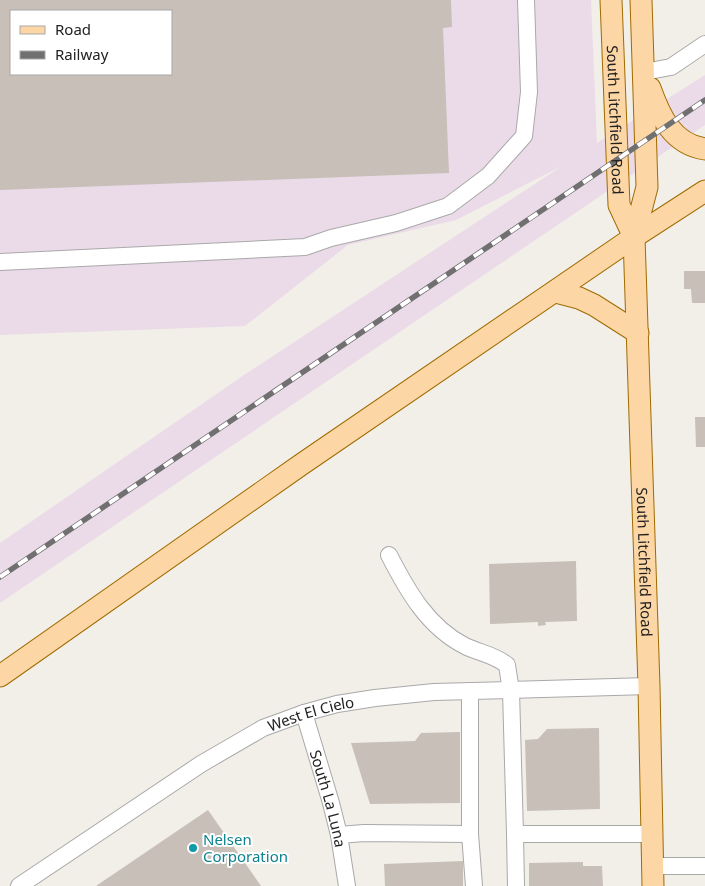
<svg xmlns="http://www.w3.org/2000/svg" width="705" height="886" font-family="'Noto Sans',sans-serif">
<style>
.industrial{fill:#ebdbe8;fill-rule:evenodd}
.building{fill:#c7bfb8;fill-rule:evenodd}
.lines{fill:none;stroke-linecap:round;stroke-linejoin:round}
.minor-casing{stroke:#a9a9a9;stroke-width:18}
.major-casing{stroke:#a06b00;stroke-width:23}
.minor{stroke:#fff;stroke-width:16}
.major{stroke:#fcd6a4;stroke-width:21}
.rail-casing{stroke:#707070;stroke-width:5.5}
.rail{stroke:#fff;stroke-width:4;stroke-dasharray:11;stroke-linecap:butt}
.culture-dot{fill:#0f9aa8;stroke:#fff;stroke-width:2}
.labels{text-anchor:middle;dominant-baseline:central;stroke-width:4;stroke-linejoin:round;paint-order:stroke}
.street-label{font-size:15px;fill:#222;stroke:#fff}
.culture-label{font-size:15px;fill:#0d838f;stroke:#fff;text-anchor:start}
</style>
<rect width="100%" height="100%" fill="#f2efe9"/>
<!-- industrial -->
<path class="industrial" d="M0,0H591L597,143L705,75V125L0,603V543L247,373L562,166L456,220L348,245L245,326L0,335ZM11,11H171V74H11Z"/>
<!-- building -->
<g class="building">
<path d="M0,0H451L452,27L443,28L449,173L0,190ZM11,11H171V74H11Z"/>
<polygon points="684,271 705,271 705,303 692,303 691,289 684,289"/>
<polygon points="695,417 705,417 705,447 696,447"/>
<polygon points="576,561 577,621 545,622 546,625 538,626 538,622 490,624 489,564"/>
<polygon points="599,728 600,809 527,811 525,740 538,739 547,729"/>
<polygon points="460,732 460,803 370,804 351,743 415,741 421,733"/>
<polygon points="208,810 261,886 96,886"/>
<polygon points="463,861 463,886 385,886 384,864"/>
<polygon points="583,862 583,866 602,866 603,886 529,886 529,863"/>
</g>
<g class="lines">
<defs>
<g id="minor">
<polyline points="644,72 671,67 705,44"/>
<polyline points="0,262 305,247 331,238 396,223 448,206 488,176 524,136 529,92 526,0"/>
<path d="M389,555C408,592 428,627 465,646C480,653 495,655 507,665L511,691L515,834H652"/>
<path id="s1" d="M304,713L331,803L339,835L347,886"/>
<polyline points="470,834 474,886"/>
<polyline points="515,834 516,886"/>
<polyline points="339,835 364,833 470,834 470,691"/>
<polyline points="653,866 705,866"/>
<path id="s2" d="M19,886L201,764L263,728L304,713L337,704L375,698L434,692L649,686"/>
</g>
<g id="major">
<path id="s3" d="M611,0L619,205L634,237"/>
<path id="s4" d="M641,0L647,187L634,237L649,686L653,886"/>
<path d="M650,88C660,116 672,144 705,149"/>
<polyline points="556,292 579,298 594,305 638,333"/>
<polyline points="0,676 302,464 634,237 705,191"/>
</g>
</defs>
<!-- minor casing -->
<use href="#minor" class="minor-casing"/>
<!-- major casing -->
<use href="#major" class="major-casing"/>
<!-- minor -->
<use href="#minor" class="minor"/>
<!-- major -->
<use href="#major" class="major"/>
<defs>
<polyline id="rail" points="0,577 705,100"/>
</defs>
<!-- rail casing -->
<use href="#rail" class="rail-casing"/>
<!-- rail -->
<use href="#rail" class="rail"/>
</g>
<!-- markers -->
<circle class="culture-dot" cx="193" cy="848" r="5"/>
<g class="labels">
<!-- street labels -->
<g class="street-label">
<text stroke="none"><textPath href="#s3" startOffset="120">South Litchfield Road</textPath></text>
<text stroke="none"><textPath href="#s4" startOffset="564">South Litchfield Road</textPath></text>
<text stroke="none"><textPath href="#s2" startOffset="341">West El Cielo</textPath></text>
<text stroke="none"><textPath href="#s1" startOffset="89">South La Luna</textPath></text>
</g>
<!-- culture labels -->
<g class="culture-label">
<text x="203" y="839">Nelsen<tspan x="203" dy="17">Corporation</tspan></text>
</g>
</g>
<!-- legend -->
<rect x="10" y="10" width="162" height="65" fill="#ffffff" stroke="#a7a7a7"/>
<rect x="20" y="26" width="25" height="8" fill="#fcd6a4" stroke="#a7a7a7"/>
<text x="55" y="35" font-size="15" fill="#222222">Road</text>
<rect x="20" y="51" width="25" height="8" fill="#707070" stroke="#a7a7a7"/>
<text x="55" y="60" font-size="15" fill="#222222">Railway</text>
</svg>
